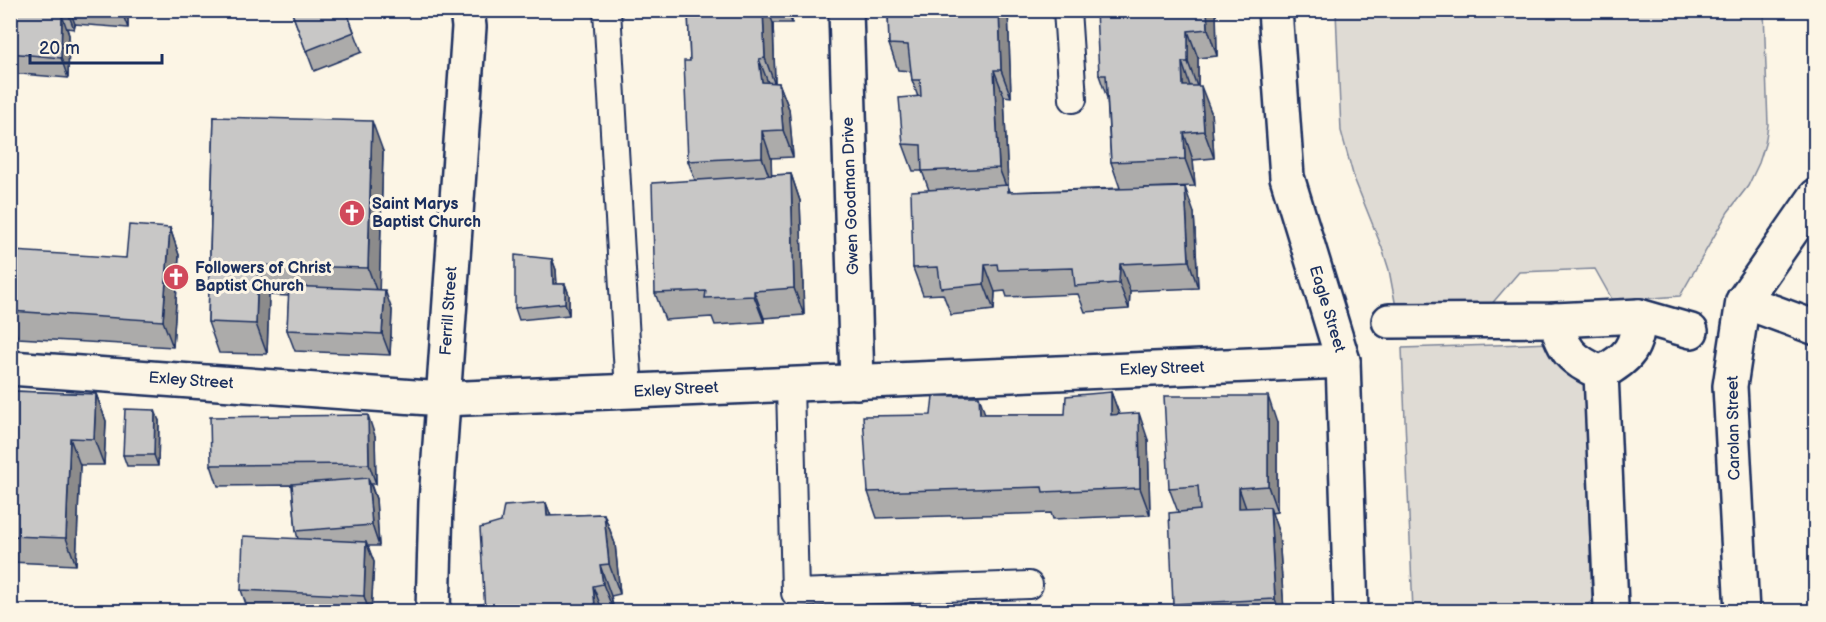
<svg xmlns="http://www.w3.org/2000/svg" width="1826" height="622" font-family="'Balsamiq Sans',sans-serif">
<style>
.green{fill:#dfdbd4;stroke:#7d8599;stroke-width:1.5}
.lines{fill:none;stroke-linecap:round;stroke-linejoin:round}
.lane-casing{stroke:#1b2f5e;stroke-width:30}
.street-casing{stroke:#1b2f5e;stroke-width:38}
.lane{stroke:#fcf5e5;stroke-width:26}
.street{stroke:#fcf5e5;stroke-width:33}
.wall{fill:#acabaa;stroke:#1b2f5e;stroke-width:1.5}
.shaded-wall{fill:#8c8b8b;stroke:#1b2f5e;stroke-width:1.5}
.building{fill:#c8c7c6;stroke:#1b2f5e;stroke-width:1.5}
.labels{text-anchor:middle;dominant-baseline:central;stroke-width:6;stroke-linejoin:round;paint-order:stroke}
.street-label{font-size:16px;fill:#1b2f5e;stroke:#fcf5e5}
.poi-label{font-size:16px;font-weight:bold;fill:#1b2f5e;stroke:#fcf5e5;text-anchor:start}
</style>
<rect width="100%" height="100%" fill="#fcf5e5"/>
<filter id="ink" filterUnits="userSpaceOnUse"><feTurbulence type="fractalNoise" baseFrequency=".0167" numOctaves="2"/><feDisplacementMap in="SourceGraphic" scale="12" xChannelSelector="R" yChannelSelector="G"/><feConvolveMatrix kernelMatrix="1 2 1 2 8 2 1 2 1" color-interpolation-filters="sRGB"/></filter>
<g filter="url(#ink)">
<!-- green -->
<g class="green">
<polygon points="1336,11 1764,11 1768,125 1765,144 1759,163 1748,186 1728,212 1680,296 1613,301 1595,269 1519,272 1489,307 1396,307 1389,270 1382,248 1354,178 1341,131"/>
<polygon points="1552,343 1584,374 1592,601 1579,611 1413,611 1402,348"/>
</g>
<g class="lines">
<defs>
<g id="lane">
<polyline points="607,10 629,392"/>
<polyline points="1067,10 1073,99"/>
<polyline points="790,385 795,593 1029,585"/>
</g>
<g id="street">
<polyline points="846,10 857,382"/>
<polyline points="1275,10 1287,177 1343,361 1351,612"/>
<polyline points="1743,301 1816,328"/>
<path d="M1555,320C1564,351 1571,360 1601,373L1611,606"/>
<polyline points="1389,321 1555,320 1639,316 1691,331"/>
<polyline points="10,368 443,399 1343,361"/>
<path d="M1601,373C1629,358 1637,348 1639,316"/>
<polyline points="433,612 436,502 469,27 467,10"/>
<polyline points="1742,612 1730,386 1743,301 1816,196"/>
</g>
</defs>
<!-- lane casing -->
<use href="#lane" class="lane-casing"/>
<!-- street casing -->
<use href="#street" class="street-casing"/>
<!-- lane -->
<use href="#lane" class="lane"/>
<!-- street -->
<use href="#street" class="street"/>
</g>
<!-- wall -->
<g class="wall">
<polygon points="10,10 140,10 140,15 128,15 128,28 75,24 74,29 67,28 69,35 68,78 10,73"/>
<polygon points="291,10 346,10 362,52 314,71"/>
<polygon points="688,10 791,10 792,23 773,23 775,83 779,83 789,109 793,157 771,158 771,175 791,174 800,201 804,315 764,318 764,322 715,325 712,317 665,320 655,293 695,180 688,161 690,61"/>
<polygon points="888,10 1008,10 1011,97 1004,96 1008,186 1010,192 1120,188 1111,162 1107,98 1099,75 1216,10 1217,56 1198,58 1198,86 1211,112 1214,158 1193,160 1195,186 1143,188 1194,213 1198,288 1130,291 1129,309 1085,312 1078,294 1007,297 1005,291 995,292 994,310 951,315 943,294 923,295 913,268 929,190 922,171 913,171 903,144 918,97 912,80 911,71 898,70 889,44"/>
<polygon points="214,117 383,151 379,290 392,310 390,355 295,351 287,330 289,296 269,295 267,354 219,353 208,322"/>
<polygon points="170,228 179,255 173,347 18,338 10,316 10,285 126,258"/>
<polygon points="552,259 556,270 557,284 565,284 569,295 569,315 519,320 515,308"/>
<polygon points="10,391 96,394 106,421 104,465 80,465 76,565 10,562"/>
<polygon points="1111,392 1119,414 1148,440 1150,515 1053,519 1051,513 877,518 868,492 931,415 985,414 1065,414"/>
<polygon points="159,421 158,466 127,466 123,455"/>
<polygon points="1277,423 1277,512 1271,513 1279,534 1284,612 1176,612 1173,604 1178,512 1169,488"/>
<polygon points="375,436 376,484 371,484 376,499 379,546 368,546 374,562 371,612 272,612 248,610 241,590 298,539 296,531 292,485 218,486 211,465"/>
<polygon points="546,503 551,516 604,514 615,544 620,594 611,596 614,612 485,612 501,522"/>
</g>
<!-- shaded-wall -->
<g class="shaded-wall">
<polygon points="67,10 70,10 75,24 74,29"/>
<polygon points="121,10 126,10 128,15 128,28"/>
<polygon points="763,10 768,10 773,23 775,85 765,58"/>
<polygon points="787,10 791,10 792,23"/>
<polygon points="999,10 1008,10 1011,97 1001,70"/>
<polygon points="1207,10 1216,10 1217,56 1208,29"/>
<polygon points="62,15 69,35 68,78 61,58"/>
<polygon points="1188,31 1198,58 1198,89 1188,62"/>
<polygon points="759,59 769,85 762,82"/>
<polygon points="1182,62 1191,89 1183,86"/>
<polygon points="994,70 1004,96 1008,186 1018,212 1009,194 999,168"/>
<polygon points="779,83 789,109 793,157 783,130"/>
<polygon points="1201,86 1211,112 1214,158 1204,131"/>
<polygon points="372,121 383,151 379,298 368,268"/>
<polygon points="762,131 771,158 772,184 762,157"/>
<polygon points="1184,133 1193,160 1195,186 1185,159"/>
<polygon points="791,174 800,201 804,315 794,288"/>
<polygon points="1185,187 1194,213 1198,288 1189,261"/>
<polygon points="170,228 179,255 173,347 163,321"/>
<polygon points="552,259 556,270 557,296 553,284"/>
<polygon points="1120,264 1130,291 1129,309 1119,283"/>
<polygon points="258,265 269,295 267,354 256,324"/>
<polygon points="985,265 995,292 994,310 984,284"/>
<polygon points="565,284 569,295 569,315 565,303"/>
<polygon points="385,290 392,310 390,355 382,334"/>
<polygon points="754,291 764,318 764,322 754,296"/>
<polygon points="1111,392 1121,419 1111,415"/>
<polygon points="96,394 106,421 104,465 94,439"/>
<polygon points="979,396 988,423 980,414"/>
<polygon points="1268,396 1277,423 1277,512 1268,486"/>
<polygon points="155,410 159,421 158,466 154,455"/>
<polygon points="1139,413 1148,440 1150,515 1140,488"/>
<polygon points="368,415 375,436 376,484 369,464"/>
<polygon points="70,438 80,465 76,565 66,538"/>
<polygon points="368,478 376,499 379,546 372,525"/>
<polygon points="1239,488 1248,514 1239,508"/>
<polygon points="546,503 557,533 547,516"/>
<polygon points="1270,507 1279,534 1284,612 1280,612 1275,599"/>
<polygon points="604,514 615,544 620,594 609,564"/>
<polygon points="366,542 374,562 371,612 369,612 364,596"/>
<polygon points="600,565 611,596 614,612 603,584"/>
<polygon points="593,586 603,612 595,606"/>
</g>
<!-- building -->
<g class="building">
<polygon points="10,10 62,15 61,58 10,53"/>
<polygon points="291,10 346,10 354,32 306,51"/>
<polygon points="688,10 763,10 765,58 759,59 762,82 779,83 783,130 762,131 762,157 688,161 684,61 690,61"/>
<polygon points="888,10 999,10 1001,70 994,70 999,168 922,171 921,145 903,144 899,98 921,96 920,80 912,80 908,45 889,44"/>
<polygon points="1096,10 1207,10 1208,29 1188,31 1188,62 1182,62 1183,86 1201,86 1204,131 1184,133 1185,159 1111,162 1106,75 1099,75"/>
<polygon points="214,117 372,121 368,268 258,265 256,324 208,322"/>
<polygon points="791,174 794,288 754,291 754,296 705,298 706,291 655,293 652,183"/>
<polygon points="1008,185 1008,192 1185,187 1189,261 1120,264 1119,283 1075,286 1073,268 998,270 997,264 985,265 984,284 941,288 938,267 913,268 911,191"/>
<polygon points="129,225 170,228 163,321 10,311 10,285 13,251 126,258"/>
<polygon points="515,255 552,259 553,284 565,284 565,303 515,308"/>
<polygon points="289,286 385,290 382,334 287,330"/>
<polygon points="10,391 96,394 94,439 70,438 66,538 10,536"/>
<polygon points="1111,392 1111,415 1139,413 1140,488 1043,492 1042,487 868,492 863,416 931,415 933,396 979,396 980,414 1065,414 1066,396"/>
<polygon points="1164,396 1268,396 1268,486 1239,488 1239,508 1270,507 1275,599 1173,604 1169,513 1200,510 1198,486 1169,488"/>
<polygon points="125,409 155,410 154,455 123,455"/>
<polygon points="368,415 369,464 211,465 210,417"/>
<polygon points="368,478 372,525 296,531 292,484"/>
<polygon points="546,503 547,516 604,514 609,564 600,565 603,584 593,586 595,606 610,606 611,612 485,612 480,528 501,522 504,506"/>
<polygon points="243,536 366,542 364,596 241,590"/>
</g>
</g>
<!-- icons -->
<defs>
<symbol id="church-disc" viewBox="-11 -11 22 22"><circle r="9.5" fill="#d1495b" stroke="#fcf5e5"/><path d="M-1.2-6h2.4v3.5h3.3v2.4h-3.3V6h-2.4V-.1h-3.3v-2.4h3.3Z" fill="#fff"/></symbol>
</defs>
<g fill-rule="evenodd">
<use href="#church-disc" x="337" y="198" width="30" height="30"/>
<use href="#church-disc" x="161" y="262" width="30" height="30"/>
</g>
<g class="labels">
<!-- street labels -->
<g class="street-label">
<text transform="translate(851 196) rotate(-92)">Gwen Goodman Drive</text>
<text transform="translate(1327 309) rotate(73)">Eagle Street</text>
<text transform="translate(449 311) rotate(-86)">Ferrill Street</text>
<text transform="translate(1162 369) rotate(-2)">Exley Street</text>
<text transform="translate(191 381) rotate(4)">Exley Street</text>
<text transform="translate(676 390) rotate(-3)">Exley Street</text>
<text transform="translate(1734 428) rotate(-91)">Carolan Street</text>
</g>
<!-- poi labels -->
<g class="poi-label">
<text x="372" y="204">Saint Marys<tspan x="372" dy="18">Baptist Church</tspan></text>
<text x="195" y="268">Followers of Christ<tspan x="195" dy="18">Baptist Church</tspan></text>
</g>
</g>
<!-- margin -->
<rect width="1826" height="622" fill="none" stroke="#fcf5e5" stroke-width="36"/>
<rect x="18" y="18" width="1790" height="586" fill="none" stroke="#1b2f5e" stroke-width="2" filter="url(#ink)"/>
<!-- scale -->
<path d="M30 54v9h132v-9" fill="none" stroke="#1b2f5e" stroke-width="3"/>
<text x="39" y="54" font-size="18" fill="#1b2f5e" stroke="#fcf5e5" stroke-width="4.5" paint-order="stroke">20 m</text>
</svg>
